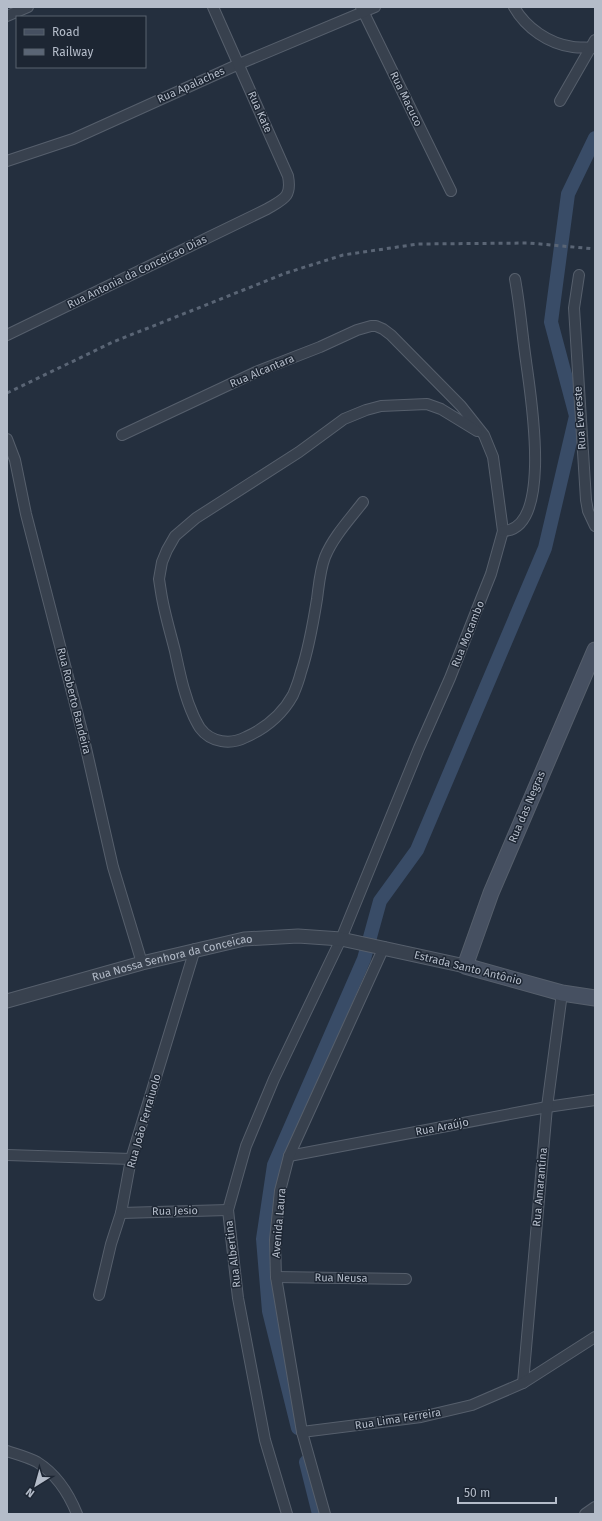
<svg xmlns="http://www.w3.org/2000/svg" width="602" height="1521" font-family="'Fira Sans',sans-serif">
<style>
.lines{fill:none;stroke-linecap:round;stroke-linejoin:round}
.canal{stroke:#394c67;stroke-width:14}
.minor-casing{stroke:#565f6c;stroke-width:12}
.tertiary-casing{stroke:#565f6c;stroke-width:15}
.secondary-casing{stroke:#565f6c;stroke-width:17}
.minor{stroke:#38414e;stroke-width:10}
.tertiary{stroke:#38414e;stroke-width:13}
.secondary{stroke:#465061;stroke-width:15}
.rail{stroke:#5a6575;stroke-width:3;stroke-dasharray:4 4;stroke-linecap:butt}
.labels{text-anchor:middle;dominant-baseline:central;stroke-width:3;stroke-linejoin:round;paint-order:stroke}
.street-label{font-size:11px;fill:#b4bcc9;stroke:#1d2633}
</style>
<rect width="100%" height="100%" fill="#242f3e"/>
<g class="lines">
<!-- canal -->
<g class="canal">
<polyline points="298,1428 269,1311 263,1239 274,1165 364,959 380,901 417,850 545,548 576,416 551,322 568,194 595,138"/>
<polyline points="306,1462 319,1514"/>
</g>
<defs>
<g id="minor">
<polyline points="361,7 451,191"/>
<path d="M514,7C526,28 549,44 573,47C580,48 588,47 595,48"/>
<polyline points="7,16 28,7"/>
<polyline points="560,101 595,40"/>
<polyline points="7,161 73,139 239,64 375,7"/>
<polyline points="579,275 574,308 586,500 588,511 595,526"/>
<path d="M7,335L267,209C284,199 292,197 288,176L213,7"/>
<polyline points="122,435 256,372 320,347 357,330 371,326 376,326 383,329 391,335 461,406 484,435 493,457 503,531 491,574 481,599 450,678 419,748 341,939 274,1079 246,1146 228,1210 238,1298 265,1440 287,1514"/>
<polyline points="7,439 15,460 26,514 83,735 113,867 142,963"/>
<path d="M363,502C350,519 333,537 325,557C320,570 319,584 317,599C313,624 309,648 301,672C299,680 296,688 293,695C282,715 266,728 246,737C231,745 211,743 200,728C198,725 196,721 194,717C184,695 180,674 175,651C170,631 164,612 161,592L159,579L162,562L167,550L175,536L196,518L299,452L344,419L366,410L381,406L427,404L441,409L477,431"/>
<path d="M503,531C554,530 530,392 526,361C522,333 520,306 515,279"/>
<polyline points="7,1155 131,1159"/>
<polyline points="289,1156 547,1107 595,1100"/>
<polyline points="121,1213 228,1210"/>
<polyline points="276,1277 406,1279"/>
<polyline points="99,1295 111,1244 121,1213 131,1159 195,949"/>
<polyline points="523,1383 547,1107 562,993"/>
<polyline points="302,1432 421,1417 472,1405 523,1383 595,1337"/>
<path d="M7,1451C16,1454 28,1457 37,1462C56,1474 69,1494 77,1514"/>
<polyline points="325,1514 302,1432 276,1277 275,1240 280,1191 289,1156 384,947"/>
<polyline points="585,1514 595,1507"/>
</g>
<g id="tertiary">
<path id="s1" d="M7,1001L142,963L244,939L298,936L341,939L465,966"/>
</g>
<polyline id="secondary" points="595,650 491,893 465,966 562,993 595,998"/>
</defs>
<!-- minor casing -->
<use href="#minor" class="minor-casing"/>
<!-- tertiary casing -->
<use href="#tertiary" class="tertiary-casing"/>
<!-- secondary casing -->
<use href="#secondary" class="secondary-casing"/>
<!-- minor -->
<use href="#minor" class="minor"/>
<!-- tertiary -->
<use href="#tertiary" class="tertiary"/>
<!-- secondary -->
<use href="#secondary" class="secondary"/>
<!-- rail -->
<polyline class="rail" points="7,393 113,342 286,273 343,255 418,244 529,243 595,249"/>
</g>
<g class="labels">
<!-- street labels -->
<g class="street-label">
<text transform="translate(191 85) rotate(-24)">Rua Apalaches</text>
<text transform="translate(406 99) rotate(64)">Rua Macuco</text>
<text transform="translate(260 112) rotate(66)">Rua Kate</text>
<text transform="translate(137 272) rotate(-26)">Rua Antonia da Conceicao Dias</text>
<text transform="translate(262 371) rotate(-23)">Rua Alcantara</text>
<text transform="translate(580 418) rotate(-94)">Rua Evereste</text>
<text transform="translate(468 634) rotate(-68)">Rua Mocambo</text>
<text transform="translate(74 701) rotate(76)">Rua Roberto Bandeira</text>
<text transform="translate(527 807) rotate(-67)">Rua das Negras</text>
<text stroke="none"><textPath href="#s1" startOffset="171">Rua Nossa Senhora da Conceicao</textPath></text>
<text transform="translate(468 968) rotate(14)">Estrada Santo Antônio</text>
<text transform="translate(144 1121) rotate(-74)">Rua João Ferraiuolo</text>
<text transform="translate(442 1127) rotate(-11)">Rua Araújo</text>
<text transform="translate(540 1187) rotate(-85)">Rua Amarantina</text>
<text transform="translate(175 1211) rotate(-1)">Rua Jesio</text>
<text transform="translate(279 1223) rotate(-85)">Avenida Laura</text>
<text transform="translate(233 1254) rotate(-97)">Rua Albertina</text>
<text transform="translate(341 1278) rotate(1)">Rua Neusa</text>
<text transform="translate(398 1419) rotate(-9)">Rua Lima Ferreira</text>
</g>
</g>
<!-- border -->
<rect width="602" height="1521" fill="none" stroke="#b4bcc9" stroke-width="16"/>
<!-- legend -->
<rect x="16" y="16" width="130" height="52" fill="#1d2633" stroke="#59626f"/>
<rect x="24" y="29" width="20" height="6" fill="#465061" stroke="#59626f"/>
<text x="52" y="36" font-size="12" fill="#b4bcc9">Road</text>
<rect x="24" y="49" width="20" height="6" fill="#5a6575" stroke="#59626f"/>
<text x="52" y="56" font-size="12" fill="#b4bcc9">Railway</text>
<!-- north arrow -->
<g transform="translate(36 1485) rotate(217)" stroke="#1d2633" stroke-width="3" paint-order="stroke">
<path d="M0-3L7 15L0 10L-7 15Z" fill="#b4bcc9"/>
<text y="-6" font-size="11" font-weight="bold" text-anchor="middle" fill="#b4bcc9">N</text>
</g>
<!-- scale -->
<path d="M458 1497v6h98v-6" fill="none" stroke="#b4bcc9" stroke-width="2"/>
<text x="464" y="1497" font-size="12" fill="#b4bcc9" stroke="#1d2633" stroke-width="3" paint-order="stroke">50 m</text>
</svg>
